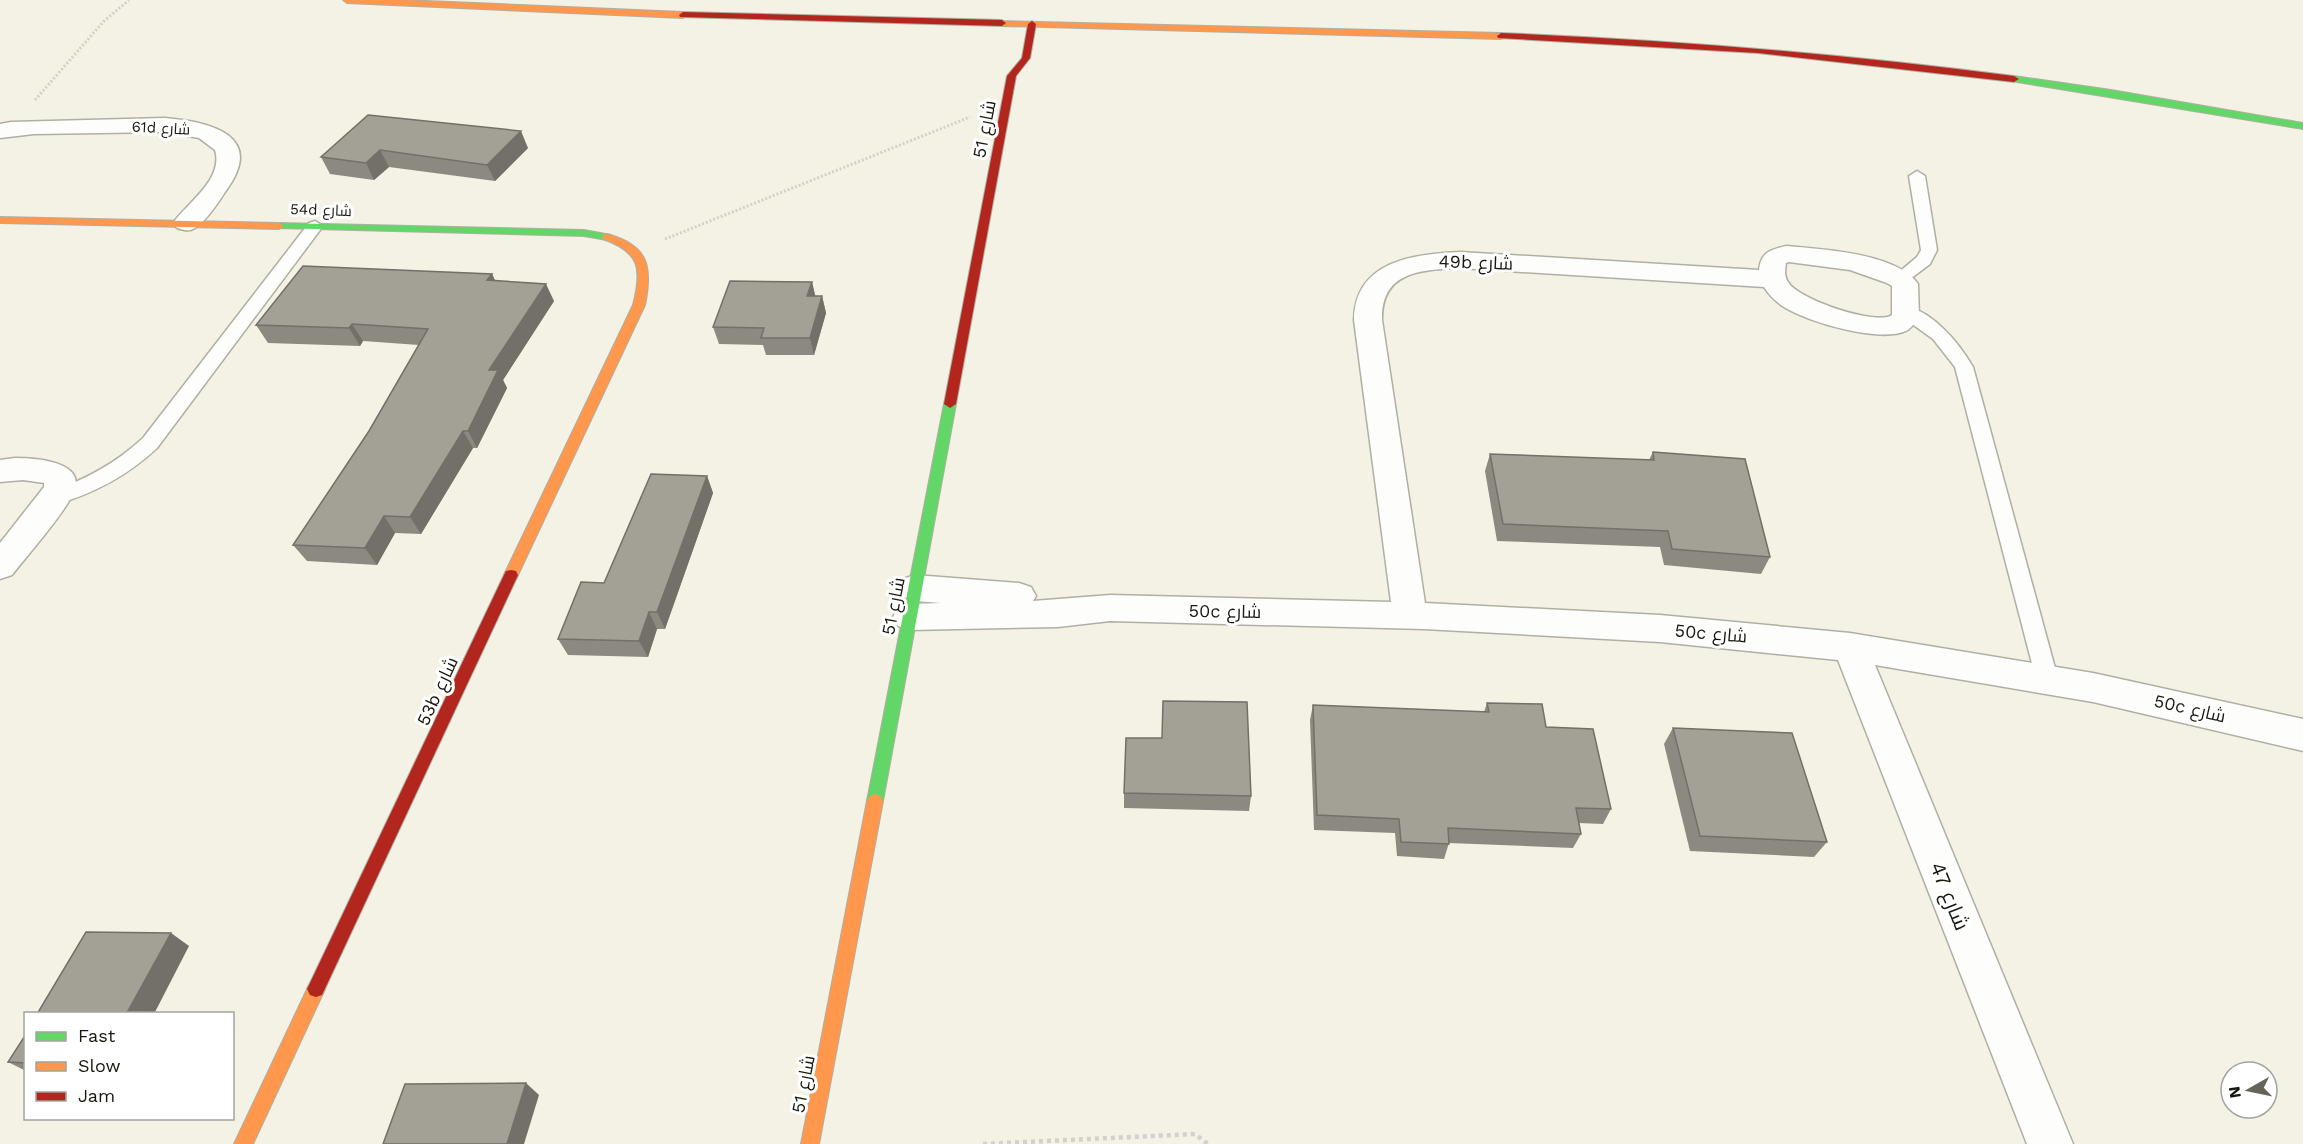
<svg xmlns="http://www.w3.org/2000/svg" width="2303" height="1144" font-family="'Work Sans',Cairo,sans-serif">
<style>
.lines{fill:none;stroke-linecap:round;stroke-linejoin:round}
.lane-casing{stroke:#b0afa4;stroke-width:3}
.street-casing{stroke:#b0afa4;stroke-width:3}
.fast-casing{stroke:#b0afa4;stroke-width:2}
.slow-casing{stroke:#b0afa4;stroke-width:2}
.jam-casing{stroke:#b0afa4;stroke-width:2}
.path-far1{stroke:#d1d1cd;stroke-width:3;stroke-dasharray:2 2;stroke-linecap:butt}
.path{stroke:#d1d1cd;stroke-width:4.5;stroke-dasharray:4 4;stroke-linecap:butt}
.lane{fill:#fdfdfb;fill-rule:evenodd}
.street{fill:#fdfdfb;fill-rule:evenodd}
.fast{fill:#63d668;fill-rule:evenodd}
.slow{fill:#ff974d;fill-rule:evenodd}
.jam{fill:#b3261e;fill-rule:evenodd}
.wall{fill:#8c8a80}
.shaded-wall{fill:#727068}
.building{fill:#a3a095;stroke:#727068;stroke-width:1.5}
.labels{text-anchor:middle;dominant-baseline:central;stroke-width:6;stroke-linejoin:round;paint-order:stroke}
.far-street-label{font-size:15px;fill:#19180f;stroke:#fff}
.street-label{font-size:18px;fill:#19180f;stroke:#fff}
.near-street-label{font-size:21px;fill:#19180f;stroke:#fff}
</style>
<rect width="100%" height="100%" fill="#f4f2e4"/>
<g class="lines">
<defs>
<g id="lane">
<polygon points="1917,171 1925,176 1937,250 1930,264 1906,282 1894,282 1892,278 1917,257 1921,250 1909,176"/>
<path d="M315,221L323,226L157,448C127,476 93,494 54,505L47,503L44,498L47,493C83,481 115,464 143,438L309,223Z"/>
<path d="M1907,306C1935,314 1959,343 1973,367L2058,679L2055,686L2047,688L2039,686L2036,679L1955,367L1933,339L1901,316L1898,312L1901,308Z"/>
</g>
<g id="street">
<path d="M165,118C212,122 267,136 225,192C218,203 206,221 195,228C189,232 183,230 177,228L173,223C188,202 224,179 215,150L199,138L165,132L34,134L0,138V124L11,122Z"/>
<path d="M1786,246C1821,249 1897,253 1918,284L1919,317C1915,322 1912,328 1906,331C1879,343 1808,322 1784,307C1775,301 1769,295 1764,287L1460,268C1421,270 1381,271 1382,320L1425,603L1660,615L1850,633L2093,673L2303,719V751L2093,702L1875,665L2073,1144H2027L1838,660L1660,642L1424,629L1110,621L1058,627L910,630L898,626L893,617L898,608L910,604L941,603L915,601L903,597L898,588L903,579L915,575L1019,583L1031,587L1036,596L1033,601L1110,595L1391,602L1354,320C1355,261 1413,254 1460,252L1759,270C1761,252 1770,250 1786,246ZM1789,262L1850,270L1887,283L1892,286V315C1876,326 1797,299 1788,282C1784,276 1785,270 1786,263Z"/>
<path d="M15,458C31,458 78,460 76,485C74,503 25,558 12,575L0,579V543L44,487V483L23,480L0,482V460Z"/>
</g>
<g id="fast">
<polygon points="2014,76 2111,90 2303,123 2303,129 2011,81 2011,77"/>
<polygon points="279,223 584,230 611,235 612,237 607,240 584,236 275,228 275,224"/>
<polygon points="950,400 956,404 883,801 880,806 875,808 870,806 867,801 944,404"/>
</g>
<g id="slow">
<polygon points="343,0 403,0 683,12 687,15 683,18 347,3"/>
<polygon points="999,21 1501,33 1505,36 1501,39 1002,26 999,25"/>
<polygon points="0,217 279,223 284,226 279,229 0,223"/>
<path d="M607,234C648,245 653,266 645,305L518,575L516,579H506L504,575L633,305C642,270 641,252 603,239V235Z"/>
<polygon points="875,794 880,796 883,801 819,1144 801,1144 867,801 870,796"/>
<polygon points="316,981 322,983 325,989 253,1144 234,1144 310,983"/>
</g>
<g id="jam">
<polygon points="683,12 1002,20 1006,23 1002,26 680,17 679,15"/>
<polygon points="1032,21 1036,24 1030,58 1016,76 956,404 950,408 944,404 1007,76 1022,58 1028,24"/>
<path d="M1501,33C1673,40 1843,54 2014,76L2019,79L2014,82L1758,53L1498,38L1497,36Z"/>
<polygon points="511,570 516,571 518,575 322,995 316,997 310,995 307,989 310,983 504,575 506,571"/>
</g>
</defs>
<!-- lane casing -->
<use href="#lane" class="lane-casing"/>
<!-- street casing -->
<use href="#street" class="street-casing"/>
<!-- fast casing -->
<use href="#fast" class="fast-casing"/>
<!-- slow casing -->
<use href="#slow" class="slow-casing"/>
<!-- jam casing -->
<use href="#jam" class="jam-casing"/>
<!-- path-far1 -->
<g class="path-far1">
<polyline points="35,100 104,21 129,0"/>
<polyline points="665,239 970,117"/>
</g>
<!-- path -->
<polyline class="path" points="983,1144 1195,1134 1208,1144"/>
<!-- lane -->
<use href="#lane" class="lane"/>
<!-- street -->
<use href="#street" class="street"/>
<!-- fast -->
<use href="#fast" class="fast"/>
<!-- slow -->
<use href="#slow" class="slow"/>
<!-- jam -->
<use href="#jam" class="jam"/>
</g>
<!-- wall -->
<g class="wall">
<polygon points="368,115 528,148 495,181 389,167 374,180 330,174 321,157"/>
<polygon points="492,274 495,281 554,301 503,380 507,388 477,448 473,448 421,534 395,533 377,565 307,561 293,545 369,431 419,345 363,341 360,346 268,343 256,325"/>
<polygon points="812,282 815,296 822,296 826,313 814,355 766,355 763,345 719,344 713,327"/>
<polygon points="1653,452 1770,557 1761,574 1664,565 1660,547 1497,541 1485,471 1490,454 1649,460"/>
<polygon points="707,476 713,493 665,629 657,629 648,657 568,655 558,639 604,583"/>
<polygon points="1487,703 1546,727 1611,809 1603,824 1579,823 1581,834 1573,848 1449,843 1444,859 1397,856 1395,833 1314,830 1310,720 1313,705 1484,712"/>
<polygon points="1673,728 1827,842 1814,857 1690,851 1664,744"/>
<polygon points="1162,738 1251,796 1249,811 1124,808 1124,793"/>
<polygon points="26,1034 26,1071 8,1062"/>
</g>
<!-- shaded-wall -->
<g class="shaded-wall">
<polygon points="521,131 528,148 495,181 487,165"/>
<polygon points="380,150 389,167 374,180 366,163"/>
<polygon points="492,274 500,291 487,280"/>
<polygon points="812,282 816,299 807,296"/>
<polygon points="546,284 554,301 503,380 507,388 477,448 468,431 489,370"/>
<polygon points="822,296 826,313 814,355 810,338"/>
<polygon points="352,324 363,341 360,346 349,328"/>
<polygon points="463,431 473,448 421,534 410,517"/>
<polygon points="707,476 713,493 665,629 657,612"/>
<polygon points="384,516 395,533 377,565 365,548"/>
<polygon points="649,612 657,629 648,657 639,641"/>
<polygon points="171,933 189,946 154,1014 132,1014 128,1011"/>
<polygon points="526,1083 539,1095 524,1144 507,1144"/>
</g>
<!-- building -->
<g class="building">
<polygon points="368,115 521,131 487,165 380,150 366,163 321,157"/>
<polygon points="303,266 492,274 487,280 546,284 489,370 498,370 468,431 463,431 410,517 384,516 365,548 293,545 369,431 428,329 352,324 349,328 256,325"/>
<polygon points="730,281 812,282 807,296 822,296 810,338 761,338 764,328 713,327"/>
<polygon points="1653,452 1745,459 1770,557 1672,549 1668,531 1503,524 1490,454 1654,460"/>
<polygon points="651,474 707,476 657,612 649,612 639,641 558,639 581,582 604,583"/>
<polygon points="1163,701 1247,702 1251,796 1124,793 1126,738 1162,738"/>
<polygon points="1487,703 1542,704 1546,727 1593,729 1611,809 1576,808 1581,834 1448,828 1449,844 1401,842 1399,819 1317,815 1313,705 1489,712"/>
<polygon points="1673,728 1792,733 1827,842 1700,836"/>
<polygon points="86,932 171,933 128,1011 149,1011 148,1014 37,1014"/>
<polygon points="26,1034 26,1063 8,1062"/>
<polygon points="526,1083 507,1144 383,1144 405,1084"/>
</g>
<g class="labels">
<!-- far-street labels -->
<g class="far-street-label">
<text transform="translate(161 128) rotate(3)">61d شارع</text>
<text transform="translate(321 210) rotate(2)">54d شارع</text>
</g>
<!-- street labels -->
<g class="street-label">
<text transform="translate(984 129) rotate(-79)">شارع 51</text>
<text transform="translate(1476 262) rotate(2)">49b شارع</text>
<text transform="translate(893 606) rotate(-79)">شارع 51</text>
<text transform="translate(1225 611) rotate(1)">50c شارع</text>
<text transform="translate(1711 633) rotate(5)">50c شارع</text>
<text transform="translate(437 691) rotate(-65)">53b شارع</text>
<text transform="translate(2190 708) rotate(13)">50c شارع</text>
<text transform="translate(803 1084) rotate(-79)">شارع 51</text>
</g>
<!-- near-street labels -->
<g class="near-street-label">
<text transform="translate(1950 896) rotate(68)">شارع 47</text>
</g>
</g>
<!-- legend -->
<rect x="24" y="1012" width="210" height="108" fill="#ffffff" stroke="#a3a39f" stroke-width="1.5"/>
<rect x="36" y="1032" width="30" height="9" fill="#63d668" stroke="#a3a39f" stroke-width="1.5"/>
<text x="78" y="1042" font-size="18" fill="#19180f">Fast</text>
<rect x="36" y="1062" width="30" height="9" fill="#ff974d" stroke="#a3a39f" stroke-width="1.5"/>
<text x="78" y="1072" font-size="18" fill="#19180f">Slow</text>
<rect x="36" y="1092" width="30" height="9" fill="#b3261e" stroke="#a3a39f" stroke-width="1.5"/>
<text x="78" y="1102" font-size="18" fill="#19180f">Jam</text>
<!-- north arrow -->
<g transform="translate(2249 1090) rotate(261)"><circle r="28" fill="#ffffff" stroke="#a3a39f" stroke-width="1.5"/>
<path d="M0-4.5L10 22L0 15L-10 22Z" fill="#66645a"/>
<text y="-9" font-size="16" font-weight="bold" text-anchor="middle" fill="#19180f">N</text>
</g>
</svg>
